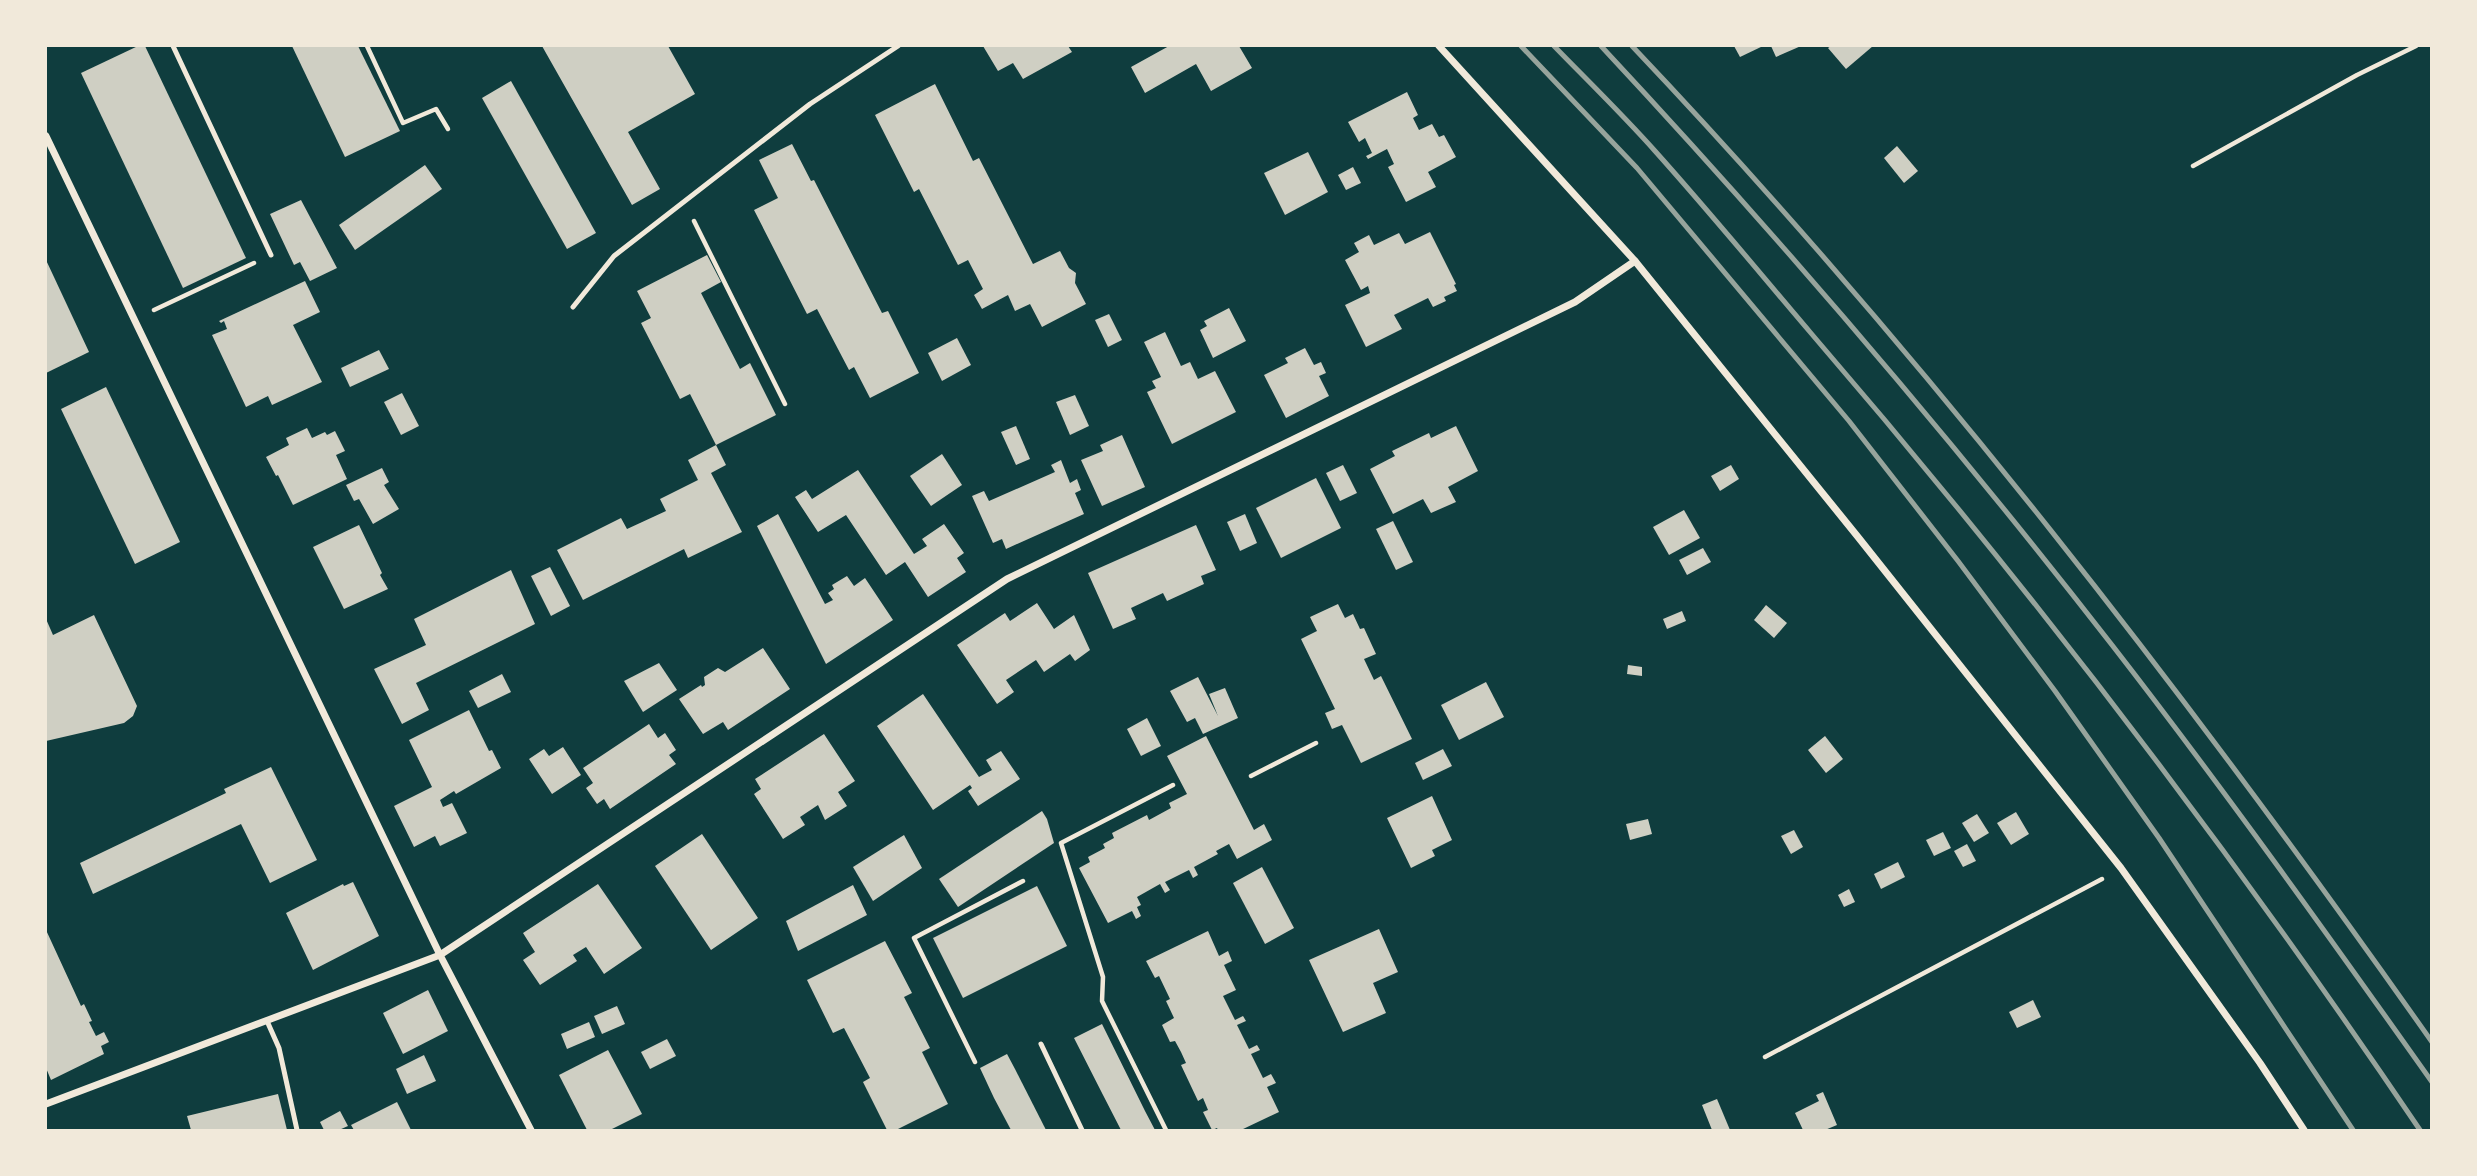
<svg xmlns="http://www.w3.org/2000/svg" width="2477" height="1176" font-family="Manrope,sans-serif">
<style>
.building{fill:#cfcfc3}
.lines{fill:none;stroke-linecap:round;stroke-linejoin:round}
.path{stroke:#f1e9da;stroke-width:4.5}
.service{stroke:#f1e9da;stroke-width:5}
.minor{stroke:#f1e9da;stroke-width:7}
.rail{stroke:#97a49c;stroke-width:5}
</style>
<rect width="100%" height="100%" fill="#0f3d3e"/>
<!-- building -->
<g class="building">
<polygon points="138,46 145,46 246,258 183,288 81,73"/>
<polygon points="292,46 358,46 400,131 345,157"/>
<polygon points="542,46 668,46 695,94 628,132 660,189 632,205"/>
<polygon points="983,46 1068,46 1072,52 1023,79 1013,63 998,71"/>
<polygon points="1169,46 1239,46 1252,68 1211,91 1196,64 1145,93 1131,67"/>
<polygon points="1734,46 1763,46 1740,57"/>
<polygon points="1771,46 1801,46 1776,57"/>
<polygon points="1831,46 1873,46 1846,69 1828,48"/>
<polygon points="511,81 596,233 567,249 482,98"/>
<polygon points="935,84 973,161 979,158 1033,264 1060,251 1069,268 1076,273 1075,283 1086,304 1042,327 1030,304 1015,311 1008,295 982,309 974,295 983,289 968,260 958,265 919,189 914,192 875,115"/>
<polygon points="1407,92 1418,115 1413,118 1419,130 1432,124 1439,137 1444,135 1456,157 1428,172 1436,187 1406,202 1388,167 1394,164 1387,149 1368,159 1366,156 1372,153 1365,138 1359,142 1348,122"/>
<polygon points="792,144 811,181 814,180 882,313 888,311 919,373 870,398 854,367 849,370 817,309 807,314 754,210 778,198 759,160"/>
<polygon points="1897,146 1918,171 1904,183 1884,158"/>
<polygon points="1308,152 1328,192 1285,215 1264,173"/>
<polygon points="425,165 442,189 355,250 339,225"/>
<polygon points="1353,167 1361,183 1346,190 1338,175"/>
<polygon points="301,200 337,268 310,281 300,262 294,265 270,214"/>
<polygon points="1430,232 1456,284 1454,285 1457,291 1444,297 1446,301 1433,307 1428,298 1394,315 1402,329 1366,347 1345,305 1370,293 1368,286 1361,290 1345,260 1359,252 1354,243 1369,235 1374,245 1399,233 1405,244"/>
<polygon points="707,255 721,282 701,293 740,369 750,363 776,415 716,445 690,394 680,399 641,323 651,318 637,291"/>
<polygon points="46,260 89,352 46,373"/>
<polygon points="305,281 320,312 293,325 322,382 272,405 268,396 246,407 212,335 227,329 224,321 221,323 219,321"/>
<polygon points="1229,308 1246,341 1213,358 1200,330 1207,326 1204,321"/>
<polygon points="1109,314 1122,340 1108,347 1095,320"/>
<polygon points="1165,332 1181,366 1190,362 1198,379 1215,371 1236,412 1172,444 1147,392 1156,388 1152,381 1161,377 1144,342"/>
<polygon points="957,338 971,365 942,381 928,353"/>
<polygon points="1305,348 1314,365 1321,362 1326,373 1319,376 1329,396 1286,418 1264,375 1288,363 1285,358"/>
<polygon points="379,350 389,369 350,387 341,368"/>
<polygon points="106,387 180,542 135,564 61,409"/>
<polygon points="402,393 419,426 401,435 384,402"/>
<polygon points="1075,395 1089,426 1070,435 1056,402"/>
<polygon points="1016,426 1030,459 1016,465 1001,432"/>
<polygon points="1456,426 1478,471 1448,487 1456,502 1431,513 1423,499 1393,514 1370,469 1395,456 1392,451 1429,433 1431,438"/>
<polygon points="307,428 312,438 325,432 327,435 335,431 345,451 336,455 347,479 293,505 278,475 276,476 266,457 289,445 286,438"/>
<polygon points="1122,435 1145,487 1102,506 1081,460 1103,451 1100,445"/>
<polygon points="716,445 726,465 711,473 742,532 688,558 684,549 583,600 557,550 621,518 627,529 666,511 660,499 698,480 688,460"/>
<polygon points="942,454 962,485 931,506 910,476"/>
<polygon points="1061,460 1070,483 1077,479 1081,490 1075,493 1084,514 1006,549 1002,539 993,543 972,496 984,491 989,501 1055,472 1051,465"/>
<polygon points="1343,465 1357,493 1340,501 1326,473"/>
<polygon points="1731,465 1739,479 1720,491 1711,476"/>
<polygon points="382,468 389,482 384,485 399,509 373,524 359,499 354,501 346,485"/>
<polygon points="858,470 914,554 927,546 922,539 944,524 964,553 957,558 966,572 928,597 905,562 886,575 846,515 818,532 795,497 806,490 812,499"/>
<polygon points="1316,478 1341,528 1281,558 1256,508"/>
<polygon points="1684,510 1700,538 1669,555 1653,527"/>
<polygon points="778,514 825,604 833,600 828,593 834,589 832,585 847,576 854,586 865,578 893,620 826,664 757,526"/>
<polygon points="1245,514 1257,543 1240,551 1227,522"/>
<polygon points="1393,521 1413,562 1396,570 1376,529"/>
<polygon points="359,525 382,573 380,575 388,589 344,609 313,547"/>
<polygon points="1196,525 1216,570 1201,576 1204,584 1167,601 1163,593 1131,608 1136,619 1113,629 1088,573"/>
<polygon points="1703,548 1711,562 1687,575 1679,560"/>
<polygon points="550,567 570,606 551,616 531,576"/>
<polygon points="511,570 535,624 416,683 429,710 402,724 374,669 426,645 414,619"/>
<polygon points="1037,603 1054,629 1074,615 1090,650 1075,661 1070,654 1044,672 1036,660 1006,680 1014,692 997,704 957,645 1005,613 1010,621"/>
<polygon points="1338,604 1345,618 1353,614 1360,629 1364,628 1376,654 1364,659 1374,680 1381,676 1412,739 1361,763 1342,725 1332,729 1325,713 1335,709 1301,639 1317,631 1310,617"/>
<polygon points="1766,605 1787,623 1774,638 1754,620"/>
<polygon points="1682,611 1686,621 1667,629 1663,619"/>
<polygon points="94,615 137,706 133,716 124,723 46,741 46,619 53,635"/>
<polygon points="763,648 790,689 728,730 723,722 703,734 679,699 701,685 702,687 705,685 704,677 718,668 725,672"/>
<polygon points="659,663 677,690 643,712 624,681"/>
<polygon points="1628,665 1642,667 1642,676 1627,674"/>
<polygon points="502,674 511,692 478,708 469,691"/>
<polygon points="1198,677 1218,716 1209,694 1225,688 1238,718 1203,734 1195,718 1187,722 1170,691"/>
<polygon points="1486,682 1504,717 1459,740 1441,705"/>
<polygon points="923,694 979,777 992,770 986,760 1001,751 1020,779 978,806 968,791 972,788 970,785 933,810 877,726"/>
<polygon points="469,710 489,751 492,750 501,768 456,794 454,791 440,800 443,807 452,803 467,833 440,846 435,836 414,847 394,806 432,787 409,740"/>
<polygon points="1147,718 1161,746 1141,756 1127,729"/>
<polygon points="649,724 658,738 665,733 676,750 669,755 676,764 610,809 604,799 597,804 586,788 593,783 583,768"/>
<polygon points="824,734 855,781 838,792 847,806 825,820 818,805 800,817 805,825 783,839 754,794 761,789 755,779"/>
<polygon points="1206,736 1254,830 1264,824 1272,840 1237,859 1229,844 1216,851 1218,854 1194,867 1198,875 1193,878 1189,870 1165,882 1170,890 1165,893 1160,884 1137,897 1141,905 1137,907 1141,916 1136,919 1132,911 1108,923 1079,868 1090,862 1088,857 1105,848 1103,844 1114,838 1112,833 1147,815 1149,820 1171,808 1169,803 1187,794 1167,756"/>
<polygon points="1825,736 1843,759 1826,773 1808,750"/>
<polygon points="563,747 581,775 552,794 529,759 544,749 549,756"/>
<polygon points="1443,749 1452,766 1423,780 1415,763"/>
<polygon points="271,767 317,860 270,883 241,824 93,894 80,863 226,793 224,789"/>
<polygon points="1432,796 1452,840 1432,850 1435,856 1411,868 1387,818"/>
<polygon points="1042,811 1047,819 1054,843 958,907 939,879"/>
<polygon points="2016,812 2029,834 2011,845 1997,823"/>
<polygon points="1977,814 1989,833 1974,842 1962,823"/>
<polygon points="1648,819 1652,834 1630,840 1626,824"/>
<polygon points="1794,830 1803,847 1791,854 1781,836"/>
<polygon points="1943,832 1951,848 1934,856 1926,840"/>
<polygon points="702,834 758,918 711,950 655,866"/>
<polygon points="904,835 922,868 873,901 853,867"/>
<polygon points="1967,844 1976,861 1963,867 1954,851"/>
<polygon points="1898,862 1905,877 1881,889 1874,874"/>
<polygon points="1262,867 1294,928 1265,944 1233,883"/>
<polygon points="353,882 379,936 313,970 286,913 343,884 344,886"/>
<polygon points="598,884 642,948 604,974 586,947 573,955 577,961 540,985 523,960 535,952 523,933"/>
<polygon points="853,885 867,915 798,951 786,921"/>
<polygon points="1037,886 1067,946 963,998 933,938"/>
<polygon points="1849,889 1855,902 1844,907 1838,895"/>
<polygon points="1379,929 1398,972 1373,983 1386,1013 1343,1032 1309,960"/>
<polygon points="46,930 81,1006 84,1004 92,1021 89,1022 96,1036 104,1032 109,1042 101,1046 104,1054 51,1080 46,1068"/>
<polygon points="1208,931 1219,956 1228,951 1232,961 1224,965 1236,990 1223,996 1235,1020 1243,1016 1246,1021 1237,1025 1249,1049 1257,1045 1260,1050 1251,1054 1263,1078 1271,1074 1276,1083 1267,1087 1279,1112 1241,1130 1218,1130 1217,1128 1212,1130 1203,1112 1208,1110 1203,1098 1198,1101 1181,1065 1186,1063 1181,1052 1175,1041 1170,1042 1162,1025 1174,1018 1166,1001 1170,999 1159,976 1155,978 1146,961"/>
<polygon points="885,941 912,993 904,997 930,1048 922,1052 948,1104 896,1130 887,1130 863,1082 870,1078 844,1028 833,1033 807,980"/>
<polygon points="428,990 448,1031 403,1054 383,1013"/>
<polygon points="2033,1000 2041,1017 2017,1028 2009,1012"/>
<polygon points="617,1006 625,1024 602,1034 594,1016"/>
<polygon points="589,1022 595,1037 567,1049 561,1034"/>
<polygon points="1102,1024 1145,1111 1155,1130 1121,1130 1103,1095 1074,1038"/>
<polygon points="667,1039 676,1056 650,1069 641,1052"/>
<polygon points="608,1050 642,1114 610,1130 587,1130 559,1075"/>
<polygon points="1007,1054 1015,1069 1046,1130 1011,1130 994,1098 980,1068"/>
<polygon points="424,1055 436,1081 407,1094 396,1069"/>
<polygon points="1823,1092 1837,1125 1825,1130 1803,1130 1795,1113 1819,1101 1816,1095"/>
<polygon points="278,1094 287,1130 191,1130 187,1116"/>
<polygon points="1717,1099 1730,1130 1712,1130 1702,1105"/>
<polygon points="397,1102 411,1130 354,1130 351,1125"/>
<polygon points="340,1111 348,1126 339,1130 324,1130 320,1122"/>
</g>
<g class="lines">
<!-- path -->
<g class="path">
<polyline points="367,46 403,123 436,109 448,129"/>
<polyline points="2193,166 2357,75 2416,46"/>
<polyline points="694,221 785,404"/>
<polyline points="154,310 254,263"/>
<polyline points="1251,776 1316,743"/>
<polyline points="1765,1057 2102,879"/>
<polyline points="975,1062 914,938 1023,881"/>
<polyline points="1166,1130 1102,1001 1103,977 1061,843 1173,785"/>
</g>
<!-- service -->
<g class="service">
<polyline points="173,46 271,255"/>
<polyline points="573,307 614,256 810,104 898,46"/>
<polyline points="267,1021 279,1048 297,1130"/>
<polyline points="1041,1044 1082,1130"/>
</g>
<!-- minor -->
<g class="minor">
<polyline points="1439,46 1635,261 1858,537 2121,868 2260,1063 2304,1130"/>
<polyline points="46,136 440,955 531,1130"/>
<polyline points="46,1104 440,955 1007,579 1575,302 1635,261"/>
</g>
<!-- rail -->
<g class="rail">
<polyline points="1521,46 1637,168 1849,421 1958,561 2055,691 2159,838 2353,1130"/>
<path d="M1554,46C1588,81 1623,115 1655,151C1708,210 1759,272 1810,332C2029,586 2233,853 2420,1130"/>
<path d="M1601,46C1780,238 1951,438 2112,645C2223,788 2328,935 2432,1082"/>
<path d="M1632,46C1925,355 2187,694 2432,1042"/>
</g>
</g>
<!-- border -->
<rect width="2477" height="1176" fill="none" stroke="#f1e9da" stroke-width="94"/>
</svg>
